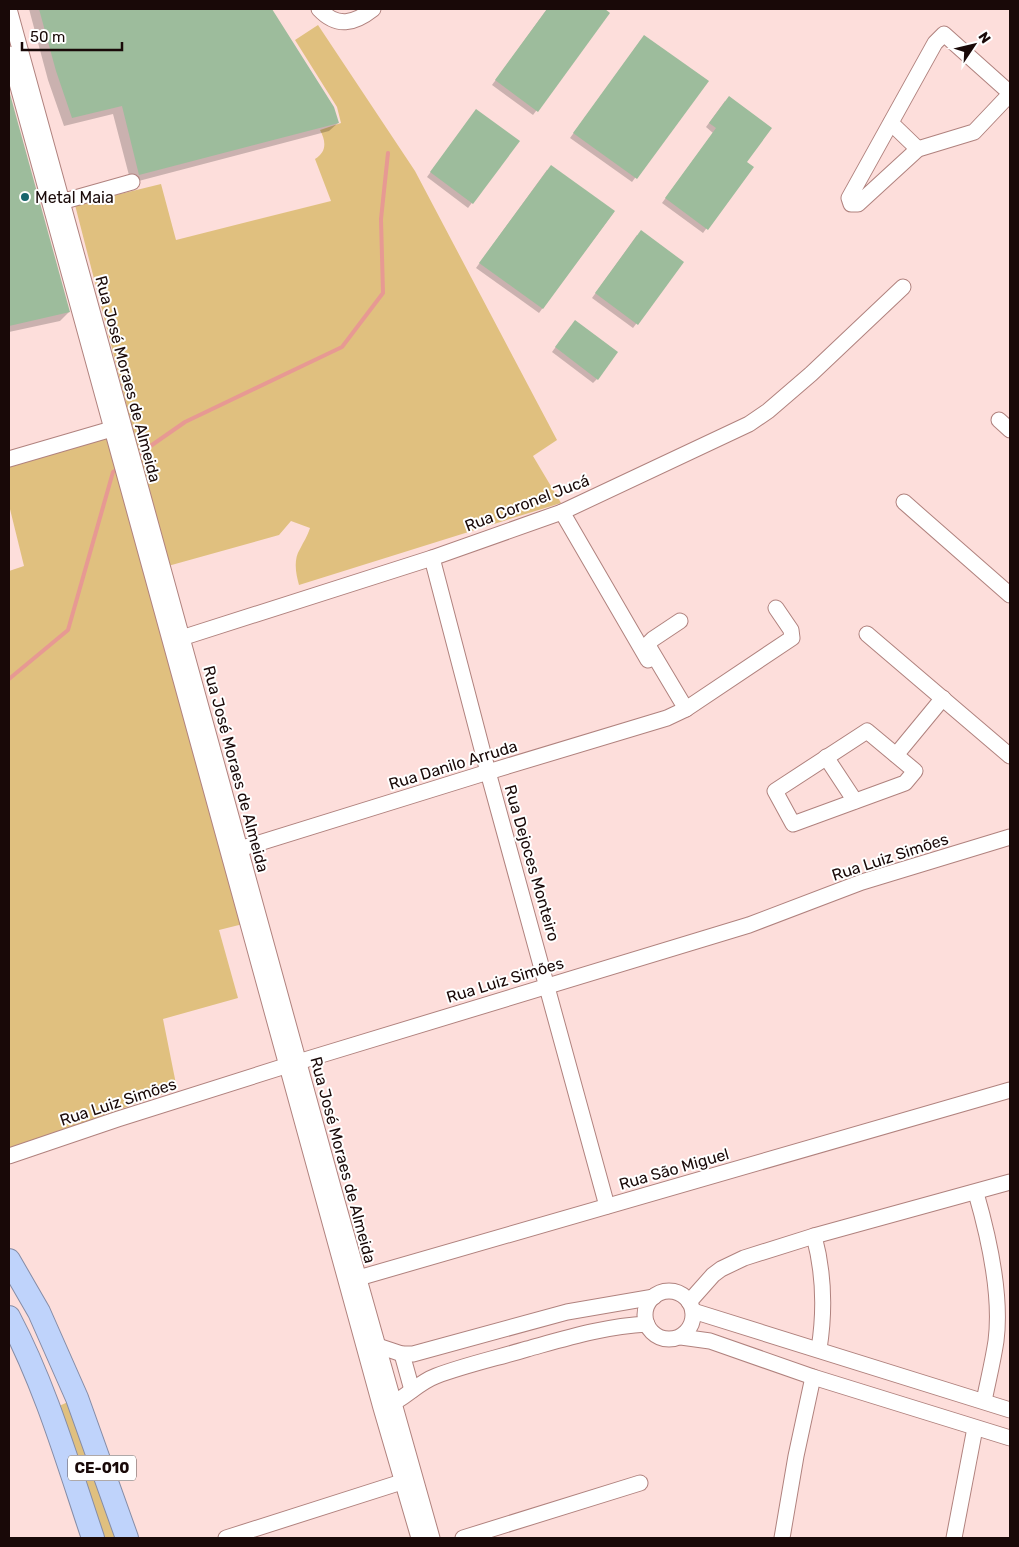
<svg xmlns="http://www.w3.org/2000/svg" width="1019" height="1547" font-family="Rubik,sans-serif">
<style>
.green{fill:#e0c07f}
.shadow{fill:#0003}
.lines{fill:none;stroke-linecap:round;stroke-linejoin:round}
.stream{stroke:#e79993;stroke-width:4}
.building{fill:#9dbc9c}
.minor-casing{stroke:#b0827e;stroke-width:17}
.highway-casing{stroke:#858ca6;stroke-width:24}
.minor{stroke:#fff;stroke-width:15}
.highway{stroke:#bfd3fb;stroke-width:22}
.poi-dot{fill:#17656c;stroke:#fff;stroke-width:2}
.labels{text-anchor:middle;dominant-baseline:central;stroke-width:4;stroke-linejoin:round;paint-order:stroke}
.shield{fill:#fff;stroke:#5e5352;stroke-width:1}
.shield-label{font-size:15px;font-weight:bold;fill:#190908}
.poi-label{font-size:16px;fill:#190908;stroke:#fff;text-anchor:start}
.street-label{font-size:16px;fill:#190908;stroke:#fff}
</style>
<rect width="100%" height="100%" fill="#fddedb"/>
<!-- green -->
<g class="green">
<path d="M318,25L415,171L557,440L533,456L561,503L299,585C296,574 293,560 300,549C304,541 307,537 310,528L291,521L279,535L168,566L75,205L161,184L176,240L331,201L315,159C327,152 326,141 320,130L341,123L337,107L295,40Z"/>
<polygon points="110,431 243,924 219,930 238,998 163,1019 177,1089 9,1149 9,571 24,566 9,505 9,462"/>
<polygon points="77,1398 127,1538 93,1538 50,1410"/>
</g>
<!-- shadow -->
<g class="shadow">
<polygon points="29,9 271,9 333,108 338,123 329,131 131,183 113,114 64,126 48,80"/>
<polygon points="547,9 603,9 609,13 533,115 492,85"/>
<polygon points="641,40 707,81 632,182 570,138"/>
<polygon points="9,93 69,312 60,321 9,332"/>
<polygon points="725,101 745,162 752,167 703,233 662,203 713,133 706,127"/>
<polygon points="473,114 518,141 468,208 427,177"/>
<polygon points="547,170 614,212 539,313 476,268"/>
<polygon points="637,235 682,262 633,328 592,298"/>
<polygon points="571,326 597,379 593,383 552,352"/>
</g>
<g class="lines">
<!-- stream -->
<g class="stream">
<polyline points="139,454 185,422 342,347 383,293 381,219 388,153"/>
<polyline points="9,679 68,630 113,472 117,469"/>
</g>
</g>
<!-- building -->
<g class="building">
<polygon points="39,9 272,9 334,107 339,123 139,175 122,106 72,118 56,71"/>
<polygon points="547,9 605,9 610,13 538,112 495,80"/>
<polygon points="644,35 709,81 637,179 573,133"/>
<polygon points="9,94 10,94 70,312 9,326"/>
<polygon points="729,96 772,128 747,162 754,167 708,230 665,198 716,128 709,123"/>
<polygon points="476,109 520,141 473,204 430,172"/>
<polygon points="551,165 615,211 543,309 479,263"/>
<polygon points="641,230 684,262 638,325 595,293"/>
<polygon points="575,320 618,352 598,380 555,347"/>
</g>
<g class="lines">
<defs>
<g id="minor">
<polyline points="9,9 333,1187 432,1538"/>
<path d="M319,9C337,28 354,24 373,9"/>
<polyline points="9,54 381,1408 419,1538"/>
<polyline points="1010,93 944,34 935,43 849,198 851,204 858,204 918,149 974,132 1010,94"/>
<polyline points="891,123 918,149"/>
<polyline points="61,202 132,182"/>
<polyline points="999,420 1010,430"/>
<polyline points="9,459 122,426"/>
<polyline points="904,502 1010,595"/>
<polyline points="562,512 648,660"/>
<polyline points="432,558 488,772 607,1206"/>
<polyline points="680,621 653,639 649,643 649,647 686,709 792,638 791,630 776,608"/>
<polyline points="867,634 1010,756"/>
<polyline points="172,641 432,558 562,512 749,424 768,411 811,374 903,287"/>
<polygon points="867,731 915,771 905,783 793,824 775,791"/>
<polyline points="896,755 943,698"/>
<polyline points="826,757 855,801"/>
<polyline points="230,852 488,772 667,718 686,709"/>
<polyline points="9,1156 118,1119 298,1062 749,925 862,882 1010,837"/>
<path d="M976,1193C989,1238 1002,1294 996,1341C993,1361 988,1381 984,1401"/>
<path d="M814,1236C824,1273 825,1311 819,1349"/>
<polyline points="348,1281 1010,1090"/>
<circle cx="669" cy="1315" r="24"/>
<polyline points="689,1302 713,1275 721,1269 744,1258 814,1236 1010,1182"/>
<polyline points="693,1311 1010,1410"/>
<polyline points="681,1337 710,1341 813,1377 1010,1438"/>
<polyline points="378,1346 402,1354 413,1354 567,1312 654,1297"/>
<polyline points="402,1354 412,1390"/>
<path d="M387,1406C405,1399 417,1383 436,1376C465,1365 497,1358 527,1349C567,1338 606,1326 647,1324"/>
<polyline points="226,1538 411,1479"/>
<polyline points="463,1538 640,1483"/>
<polyline points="782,1538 796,1456 813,1377"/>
<polyline points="954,1538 975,1428"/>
</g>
<g id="highway">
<polyline points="9,1260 39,1312 77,1398 127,1538"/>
<path d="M9,1317C46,1387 68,1464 93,1538"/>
</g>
</defs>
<!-- minor casing -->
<use href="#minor" class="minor-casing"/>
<!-- highway casing -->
<use href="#highway" class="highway-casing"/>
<!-- minor -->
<use href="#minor" class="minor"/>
<!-- highway -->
<use href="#highway" class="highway"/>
</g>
<!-- markers -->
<circle class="poi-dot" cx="25" cy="197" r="5"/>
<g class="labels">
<!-- shield labels -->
<rect class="shield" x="68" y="1455.5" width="68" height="25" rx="4"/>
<g class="shield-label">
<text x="102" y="1468">CE-010</text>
</g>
<!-- poi labels -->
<g class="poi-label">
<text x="35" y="197">Metal Maia</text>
</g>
<!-- street labels -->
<g class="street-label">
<text transform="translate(128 379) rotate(75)">Rua José Moraes de Almeida</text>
<text transform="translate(527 503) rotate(-21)">Rua Coronel Jucá</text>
<text transform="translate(453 765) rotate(-17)">Rua Danilo Arruda</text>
<text transform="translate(236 769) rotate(75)">Rua José Moraes de Almeida</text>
<text transform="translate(890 857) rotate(-18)">Rua Luiz Simões</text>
<text transform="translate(532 863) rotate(74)">Rua Dejoces Monteiro</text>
<text transform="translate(505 980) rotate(-17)">Rua Luiz Simões</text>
<text transform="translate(118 1102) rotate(-18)">Rua Luiz Simões</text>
<text transform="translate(343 1160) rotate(75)">Rua José Moraes de Almeida</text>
<text transform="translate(674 1169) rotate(-16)">Rua São Miguel</text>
</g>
</g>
<!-- border -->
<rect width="1019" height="1547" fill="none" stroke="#190908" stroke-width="20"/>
<!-- north arrow -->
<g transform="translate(974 45) rotate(55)" stroke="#ffffff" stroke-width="4" paint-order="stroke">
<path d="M0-4L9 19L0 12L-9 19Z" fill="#190908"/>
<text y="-8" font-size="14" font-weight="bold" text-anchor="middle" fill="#190908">N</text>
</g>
<!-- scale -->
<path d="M22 42v8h100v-8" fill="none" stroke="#190908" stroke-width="2.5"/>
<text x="30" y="42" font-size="15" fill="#190908" stroke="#ffffff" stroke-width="4" paint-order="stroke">50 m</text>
</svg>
